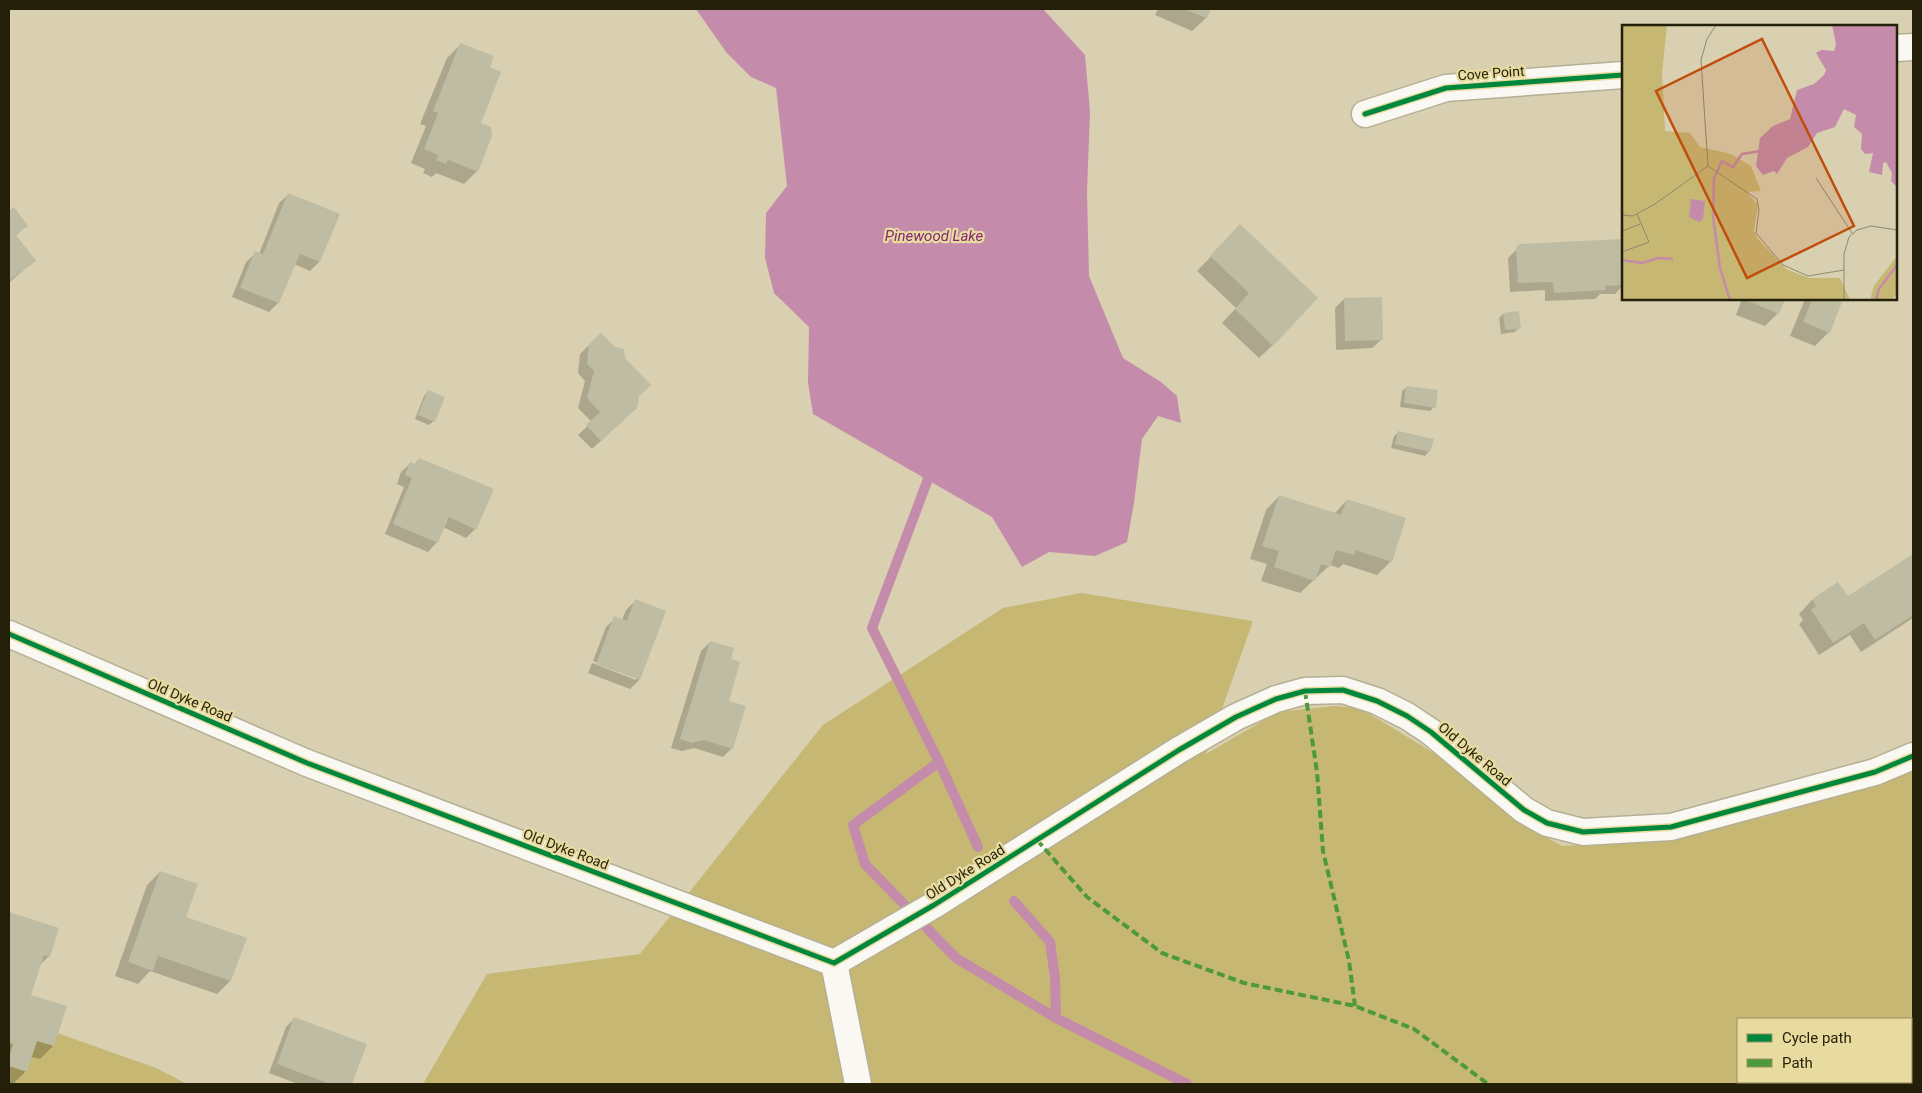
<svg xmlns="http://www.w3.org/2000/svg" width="1922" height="1093" font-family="Roboto,sans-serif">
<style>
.forest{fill:#c6b772;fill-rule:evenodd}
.water{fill:#c48caa}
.shadow{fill:#0003}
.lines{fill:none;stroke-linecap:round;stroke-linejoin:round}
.stream{stroke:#c48caa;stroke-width:10}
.building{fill:#bebca3}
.street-casing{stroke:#b5af95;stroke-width:29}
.street{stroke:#f9f8f3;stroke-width:26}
.quiet{stroke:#4e9a3a;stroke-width:4;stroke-dasharray:8 4;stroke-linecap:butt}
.cycleway-casing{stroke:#e8dba0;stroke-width:8}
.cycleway{stroke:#00873e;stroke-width:5}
.labels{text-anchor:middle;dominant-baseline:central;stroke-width:4.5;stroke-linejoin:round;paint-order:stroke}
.street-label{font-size:14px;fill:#241f08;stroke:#e8dba0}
.water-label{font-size:15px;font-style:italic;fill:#842971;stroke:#e8dba0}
.inset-river{fill:none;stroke:#c48caa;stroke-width:2.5}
.inset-road{fill:none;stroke:#90896d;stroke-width:1}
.view{fill:#c14d0b;fill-opacity:0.15;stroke:#c14d0b;stroke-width:2.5}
.inset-edge{fill:none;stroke:#241f08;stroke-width:2.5}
</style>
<rect width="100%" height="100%" fill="#d8d0b0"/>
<!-- forest -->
<g class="forest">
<path d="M1081,593L1253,621L1206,754L1278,712L1335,706L1360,708L1450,763L1510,816L1562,846L1646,841L1766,817L1888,781L1913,770V1084H423L487,974L640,954L823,725L1003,608ZM1738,1019H1911V1082H1738Z"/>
<polygon points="9,1016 156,1068 187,1084 9,1084"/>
</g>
<!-- water -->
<polygon class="water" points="696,9 1043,9 1085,55 1090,112 1087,192 1089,276 1123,358 1161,382 1177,396 1181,423 1158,416 1142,439 1134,503 1127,542 1095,556 1049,552 1022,567 992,517 813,414 808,383 809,327 774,293 765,258 766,213 787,186 776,88 751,77 726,52"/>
<!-- shadow -->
<g class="shadow">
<polygon points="1158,9 1210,9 1206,18 1192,31 1155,15"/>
<polygon points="461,44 488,68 479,124 477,171 464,184 436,173 432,177 423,173 425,169 411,163 426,126 420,124 447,58"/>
<polygon points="289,194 319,262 310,271 294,264 278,303 269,312 232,297 246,262 256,253 259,254 279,203"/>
<polygon points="13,209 26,226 15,236 34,261 9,283 9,212"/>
<polygon points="1227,240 1273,345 1259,358 1222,323 1236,308 1197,271"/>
<polygon points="1622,241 1623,285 1615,294 1600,294 1595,299 1545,301 1545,290 1510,292 1508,258 1520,246"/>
<polygon points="1344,299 1382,339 1372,348 1336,350 1335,308"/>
<polygon points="1742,299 1784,299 1778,313 1765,326 1736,315"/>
<polygon points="1805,299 1842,299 1829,332 1815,346 1790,336"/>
<polygon points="1503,314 1519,328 1515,332 1501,334 1499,318"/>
<polygon points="589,345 623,358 638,396 627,416 592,449 578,435 592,422 578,408 585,381 578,373 580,354"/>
<polygon points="1407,387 1434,407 1430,411 1400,407 1402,391"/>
<polygon points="429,391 434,421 429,425 415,419 424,396"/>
<polygon points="1399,432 1429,451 1425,456 1391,448 1394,436"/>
<polygon points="419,459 475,529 466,538 443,527 437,542 428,552 385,534 404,487 397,484 401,472 411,463 414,465"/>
<polygon points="1279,496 1334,514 1347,500 1391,561 1377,575 1343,564 1339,568 1330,565 1300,593 1261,581 1267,564 1250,559 1266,510"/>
<polygon points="1913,556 1913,618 1861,652 1850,635 1819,655 1799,624 1803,620 1799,614 1812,600 1837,583 1847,598"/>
<polygon points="635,601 665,612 639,680 630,689 588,673 592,663 636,680 636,678 593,661 606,627 615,618 622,620 626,610"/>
<polygon points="710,642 730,659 727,702 732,748 723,757 694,748 682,751 671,748 701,651"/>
<polygon points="160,872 185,918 230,981 217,994 150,971 138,984 115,976 147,885"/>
<polygon points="9,914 57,929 49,956 39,966 30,996 53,1046 40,1059 31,1057 26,1071 13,1084 9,1084"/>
<polygon points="295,1018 366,1045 351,1084 298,1084 269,1073 286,1027"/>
</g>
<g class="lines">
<!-- stream -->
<g class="stream">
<polyline points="926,468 928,479 872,628 939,762 853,825 865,864 956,958 1056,1018 1187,1084"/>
<polyline points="939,762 978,847"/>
<polyline points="1014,901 1050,942 1055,978 1056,1018"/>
</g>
</g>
<!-- building -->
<g class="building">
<polygon points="1184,9 1211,9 1207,18"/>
<polygon points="460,43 494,56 490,67 501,72 481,123 491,127 492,136 478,172 448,160 446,164 436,160 438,155 424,149 438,113 433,111"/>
<polygon points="288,193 340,214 320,262 300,254 279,303 240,288 255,251 263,254"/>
<polygon points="14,207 28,226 16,235 36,261 9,281 9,211"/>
<polygon points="1240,224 1318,298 1273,346 1235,309 1249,293 1210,256"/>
<polygon points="1623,239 1623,285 1605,286 1606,290 1554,293 1553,282 1518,283 1516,248 1519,244"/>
<polygon points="1382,297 1383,340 1345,341 1344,298"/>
<polygon points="1749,299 1785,299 1779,314 1748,301"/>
<polygon points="1812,299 1843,299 1830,333 1803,322"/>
<polygon points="1519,311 1521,329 1505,330 1503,313"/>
<polygon points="601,333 615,347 624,349 625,358 651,385 639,396 637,408 601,441 586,425 600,412 587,398 594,371 587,364 589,344"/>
<polygon points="1406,386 1438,390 1436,408 1404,403"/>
<polygon points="428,390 445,397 435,422 418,415"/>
<polygon points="1398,431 1434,439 1430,452 1395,444"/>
<polygon points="419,458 494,489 476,530 449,517 438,543 393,524 412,478 405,475 410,462 416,464"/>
<polygon points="1279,495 1341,515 1347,499 1406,518 1392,562 1355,550 1354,555 1336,550 1330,567 1321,564 1315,581 1274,567 1279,551 1262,546"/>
<polygon points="1913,554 1913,615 1875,640 1864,623 1833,643 1811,610 1816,606 1812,599 1838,582 1848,596"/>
<polygon points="635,599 666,611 640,680 596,664 614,616 627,621"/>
<polygon points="710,641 734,648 731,659 740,662 729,701 746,706 733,749 703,740 692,743 680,739"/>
<polygon points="160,871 198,884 186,917 247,938 231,981 158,956 153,971 128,962"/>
<polygon points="9,912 59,928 50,957 44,955 31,995 67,1006 54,1046 37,1041 27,1072 9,1066 9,1057 13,1044 9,1043"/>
<polygon points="294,1017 367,1044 352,1084 330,1084 277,1064"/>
</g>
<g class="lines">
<defs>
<g id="street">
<polyline points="1896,48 1913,47"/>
<polyline points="1365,114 1446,88 1623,75"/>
<polyline points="9,634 307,763 834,963 934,905 1179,750 1236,717 1276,699 1305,691 1343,690 1377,701 1407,716 1431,732 1524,810 1547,823 1583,832 1671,827 1875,772 1913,756"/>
<polyline points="834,963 858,1084"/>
</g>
</defs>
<!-- street casing -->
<use href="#street" class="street-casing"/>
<!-- street -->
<use href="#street" class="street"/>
<!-- quiet -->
<g class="quiet">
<polyline points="1305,691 1317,772 1323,851 1349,961 1355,1006"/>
<polyline points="1037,840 1087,897 1162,953 1244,983 1355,1006 1414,1029 1488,1084"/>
</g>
<defs>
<g id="cycleway">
<polyline points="1365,114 1446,88 1623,75"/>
<polyline points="9,634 307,763 834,963 934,905 1179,750 1236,717 1276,699 1305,691 1343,690 1377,701 1407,716 1431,732 1524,810 1547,823 1583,832 1671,827 1875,772 1913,756"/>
</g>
</defs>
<!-- cycleway casing -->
<use href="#cycleway" class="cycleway-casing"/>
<!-- cycleway -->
<use href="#cycleway" class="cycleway"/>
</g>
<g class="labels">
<!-- street labels -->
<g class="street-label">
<text transform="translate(1491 73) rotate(-4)">Cove Point</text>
<text transform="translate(190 700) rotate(23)">Old Dyke Road</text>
<text transform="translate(1475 754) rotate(40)">Old Dyke Road</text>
<text transform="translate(566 849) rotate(21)">Old Dyke Road</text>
<text transform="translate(965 872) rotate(-32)">Old Dyke Road</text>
</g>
<!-- water labels -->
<g class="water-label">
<text x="934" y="236">Pinewood Lake</text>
</g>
</g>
<!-- overview -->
<g transform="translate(1622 25)">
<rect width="275" height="275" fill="#d8d0b0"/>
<path d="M0,0H45L40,48L43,106L68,108L78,122L109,129L129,141L139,166L125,167L136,180L132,206L136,214L164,244L187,253H218L228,275H0ZM275,231V267L271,275H248L252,261Z" fill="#c6b772"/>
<path d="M210,0H275V162L269,156L270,148L264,137L261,138L260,150L247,147L251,128L243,129L239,124L240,109L232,102L234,90L222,84L213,102L195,108L186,122L165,133L155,149L152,146L141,150L134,141L138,113L151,101L168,94L175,65L192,59L202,50L204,45L194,28L199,25L212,26L214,19ZM69,174L83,176L81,194L77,197L67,192Z" fill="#c48caa"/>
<path class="inset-river" d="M0,235L20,238L36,233L51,234M108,275L98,243L91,191L92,153L100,136L111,142L120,129L139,126M254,275L257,264L275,240"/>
<path class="inset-road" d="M94,0L85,14L79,35L86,141L135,174L137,185L134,208L161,240L186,251L222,245M194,153L230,208M0,190L11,191L33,179L86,141M0,206L18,199M0,227L27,217L15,189M222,275V229L227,212L235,205L249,201L275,205"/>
<path class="view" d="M140,14L232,201L125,253L34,66Z"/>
<rect width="275" height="275" class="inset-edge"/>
</g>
<!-- border -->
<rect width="1922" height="1093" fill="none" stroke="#241f08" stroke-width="20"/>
<!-- legend -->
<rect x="1737" y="1018" width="175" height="65" fill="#e8dba0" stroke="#9a9063"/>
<rect x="1747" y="1034" width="25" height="8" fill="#00873e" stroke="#9a9063"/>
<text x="1782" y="1043" font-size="15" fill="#241f08">Cycle path</text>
<rect x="1747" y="1059" width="25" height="8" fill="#4e9a3a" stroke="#9a9063"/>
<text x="1782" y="1068" font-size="15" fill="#241f08">Path</text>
</svg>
